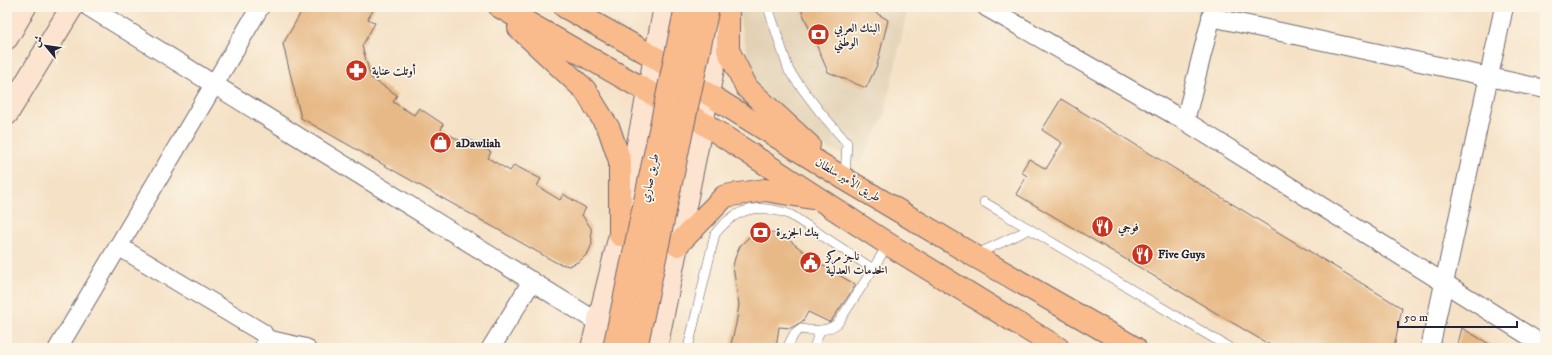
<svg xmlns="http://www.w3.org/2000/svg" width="1552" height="355" font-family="'IM FELL DW Pica',Amiri,serif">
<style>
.built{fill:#e2d1b5}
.building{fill:#e7b987}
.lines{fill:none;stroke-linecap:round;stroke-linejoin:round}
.service-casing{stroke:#6c656c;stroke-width:10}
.minor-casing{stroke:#6c656c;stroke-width:20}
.secondary-casing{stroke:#6c656c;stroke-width:24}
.primary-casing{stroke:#6c656c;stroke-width:24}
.service{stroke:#fff;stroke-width:9}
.minor{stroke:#fff;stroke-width:18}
.secondary{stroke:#fde4d1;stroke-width:22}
.primary{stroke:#fabb8c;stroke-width:22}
.primary-bridge-casing{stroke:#6c656c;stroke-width:24;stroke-linecap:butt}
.primary-bridge{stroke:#fabb8c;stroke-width:22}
.labels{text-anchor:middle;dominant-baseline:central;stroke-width:3.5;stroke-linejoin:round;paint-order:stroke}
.poi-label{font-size:12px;font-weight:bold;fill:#22223b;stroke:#fcf5e5;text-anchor:start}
.street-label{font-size:12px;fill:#22223b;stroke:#fcf5e5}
</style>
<rect width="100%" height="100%" fill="#fcf5e5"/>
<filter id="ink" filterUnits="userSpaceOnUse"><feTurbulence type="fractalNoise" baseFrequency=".025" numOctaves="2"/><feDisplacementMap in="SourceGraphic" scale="8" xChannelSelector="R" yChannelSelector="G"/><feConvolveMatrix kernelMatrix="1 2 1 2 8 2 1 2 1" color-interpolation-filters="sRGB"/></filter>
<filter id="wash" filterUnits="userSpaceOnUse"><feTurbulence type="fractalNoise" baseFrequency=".012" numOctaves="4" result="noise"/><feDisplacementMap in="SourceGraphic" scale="16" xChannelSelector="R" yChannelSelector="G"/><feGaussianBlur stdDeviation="0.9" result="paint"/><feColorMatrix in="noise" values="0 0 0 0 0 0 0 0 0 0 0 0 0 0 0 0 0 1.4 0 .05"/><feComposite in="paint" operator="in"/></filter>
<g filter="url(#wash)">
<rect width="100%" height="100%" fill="#f5e1c6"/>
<!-- built -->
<polygon class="built" points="736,7 908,7 884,116 860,163 784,128 755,81"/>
<g id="blocks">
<!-- building -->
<g class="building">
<polygon points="304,7 375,7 368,19 375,23 362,46 371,78 397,95 393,102 414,115 419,108 443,124 441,130 464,143 467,138 491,152 488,158 510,171 514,165 541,179 537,186 560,200 563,194 586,208 582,215 591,228 592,244 588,253 580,261 569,266 557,263 301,118 283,44"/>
<polygon points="800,7 866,7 888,20 877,65 866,88 828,72"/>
<polygon points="1061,99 1402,308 1394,348 1275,348 1016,194 1027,176 1021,172 1029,159 1046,169 1062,143 1042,130"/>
<polygon points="770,232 784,236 817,262 856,285 831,321 829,322 808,312 803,321 791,328 779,327 776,348 730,348 736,324 739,305 733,266 735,258 740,246 749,237"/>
<polygon points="1462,328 1496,348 1457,348"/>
</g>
</g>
</g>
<g filter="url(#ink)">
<use href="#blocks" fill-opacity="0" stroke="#6c656c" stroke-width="1"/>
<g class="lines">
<defs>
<g id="service">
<polyline points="768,7 789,71 820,112 847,143 845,177"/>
<polyline points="984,202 1230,348"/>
<polyline points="975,255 1030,229"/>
<polyline points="873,269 888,244"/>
<path d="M688,348L715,234C736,207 759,203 791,215L873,269L838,323C827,332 813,331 800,329L794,334L787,348"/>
<polyline points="814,348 820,330"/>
</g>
<g id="minor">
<polyline points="89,7 599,323"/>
<polyline points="986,7 1185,121 1545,346"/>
<polyline points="1211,17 1545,89"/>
<polyline points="1185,121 1214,7"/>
<polyline points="118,246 263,333 266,339 264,348"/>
<polyline points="266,339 306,348"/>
<polyline points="58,348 260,7"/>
<polyline points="491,348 532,281"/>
<polyline points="1430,348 1504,7"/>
</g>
<g id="secondary">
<polyline points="7,38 25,7"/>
<polyline points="7,114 72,7"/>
<polyline points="592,348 620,235 665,7"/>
<polyline points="656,348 723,20"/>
</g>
<g id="primary">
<polyline points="500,7 703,123 888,244 1058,348"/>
<polyline points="565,7 656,58 708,94 845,179 973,255 1135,348"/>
<polyline points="728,7 728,50 747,88 809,145"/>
<polyline points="519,28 585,90 609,129 620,161 620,235"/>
<polyline points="677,245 725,196 765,190 812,198"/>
</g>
</defs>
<!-- service casing -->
<use href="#service" class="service-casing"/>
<!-- minor casing -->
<use href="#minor" class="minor-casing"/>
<!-- secondary casing -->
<use href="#secondary" class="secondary-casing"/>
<!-- primary casing -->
<use href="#primary" class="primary-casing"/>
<!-- service -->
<use href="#service" class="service"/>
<!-- minor -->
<use href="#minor" class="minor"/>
<!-- secondary -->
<use href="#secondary" class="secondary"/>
<!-- primary -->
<use href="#primary" class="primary"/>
<defs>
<g id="primary-bridge">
<polyline points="614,348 686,7"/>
<polyline points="636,348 708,7"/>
</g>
</defs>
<!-- primary-bridge casing -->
<use href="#primary-bridge" class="primary-bridge-casing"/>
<!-- primary-bridge -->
<use href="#primary-bridge" class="primary-bridge"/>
</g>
</g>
<!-- icons -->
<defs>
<symbol id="bank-disc" viewBox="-11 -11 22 22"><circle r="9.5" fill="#c8321e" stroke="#fcf5e5"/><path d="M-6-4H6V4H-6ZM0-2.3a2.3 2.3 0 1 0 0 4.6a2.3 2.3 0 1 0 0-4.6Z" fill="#fff"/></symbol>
<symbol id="pharmacy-disc" viewBox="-11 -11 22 22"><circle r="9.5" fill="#c8321e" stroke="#fcf5e5"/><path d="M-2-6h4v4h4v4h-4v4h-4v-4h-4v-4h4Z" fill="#fff"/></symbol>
<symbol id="shop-disc" viewBox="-11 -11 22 22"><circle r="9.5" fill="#c8321e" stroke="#fcf5e5"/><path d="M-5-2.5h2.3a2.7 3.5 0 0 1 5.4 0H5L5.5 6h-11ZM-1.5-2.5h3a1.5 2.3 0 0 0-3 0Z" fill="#fff"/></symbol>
<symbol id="restaurant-disc" viewBox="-11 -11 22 22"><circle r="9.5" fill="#c8321e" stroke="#fcf5e5"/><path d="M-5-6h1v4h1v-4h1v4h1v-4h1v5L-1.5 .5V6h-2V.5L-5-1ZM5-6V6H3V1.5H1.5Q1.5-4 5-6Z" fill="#fff"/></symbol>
<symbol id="civic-disc" viewBox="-11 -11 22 22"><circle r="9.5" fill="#c8321e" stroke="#fcf5e5"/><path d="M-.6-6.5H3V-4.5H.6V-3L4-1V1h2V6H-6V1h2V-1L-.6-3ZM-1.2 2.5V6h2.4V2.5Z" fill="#fff"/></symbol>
</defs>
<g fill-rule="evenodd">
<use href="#bank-disc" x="806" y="22" width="25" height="25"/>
<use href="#pharmacy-disc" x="344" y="58" width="25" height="25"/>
<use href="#shop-disc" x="428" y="130" width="25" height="25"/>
<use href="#restaurant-disc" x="1090" y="214" width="25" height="25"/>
<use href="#bank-disc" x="748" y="220" width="25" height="25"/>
<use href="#restaurant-disc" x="1130" y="242" width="25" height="25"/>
<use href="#civic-disc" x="798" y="250" width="25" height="25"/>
</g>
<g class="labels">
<!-- poi labels -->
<g class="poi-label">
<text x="834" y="28">البنك العربي<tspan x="834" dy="14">الوطني</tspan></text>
<text x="372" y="71">أوتلت عناية</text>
<text x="456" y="143">aDawliah</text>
<text x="1118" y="227">فوجي</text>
<text x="776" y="232">بنك الجزيرة</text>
<text x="1158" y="254">Five Guys</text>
<text x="826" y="256">ناجز مركز<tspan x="826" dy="14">الخدمات العدلية</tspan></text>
</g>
<!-- street labels -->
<g class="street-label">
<text transform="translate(650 178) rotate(-78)">طريق صاري</text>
<text transform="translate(848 180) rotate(31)">طريق الأمير سلطان</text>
</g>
</g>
<!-- margin -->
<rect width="1552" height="355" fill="none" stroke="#fcf5e5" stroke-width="24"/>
<!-- north arrow -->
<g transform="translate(46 46) rotate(299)" stroke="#fcf5e5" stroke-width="3" paint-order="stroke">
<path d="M0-3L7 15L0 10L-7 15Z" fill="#22223b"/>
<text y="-6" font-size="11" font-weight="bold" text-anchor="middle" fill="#22223b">ش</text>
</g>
<!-- scale -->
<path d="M1398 321v6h119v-6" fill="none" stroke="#22223b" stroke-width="2"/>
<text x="1404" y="321" font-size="12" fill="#22223b" stroke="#fcf5e5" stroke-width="3" paint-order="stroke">50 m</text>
</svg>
